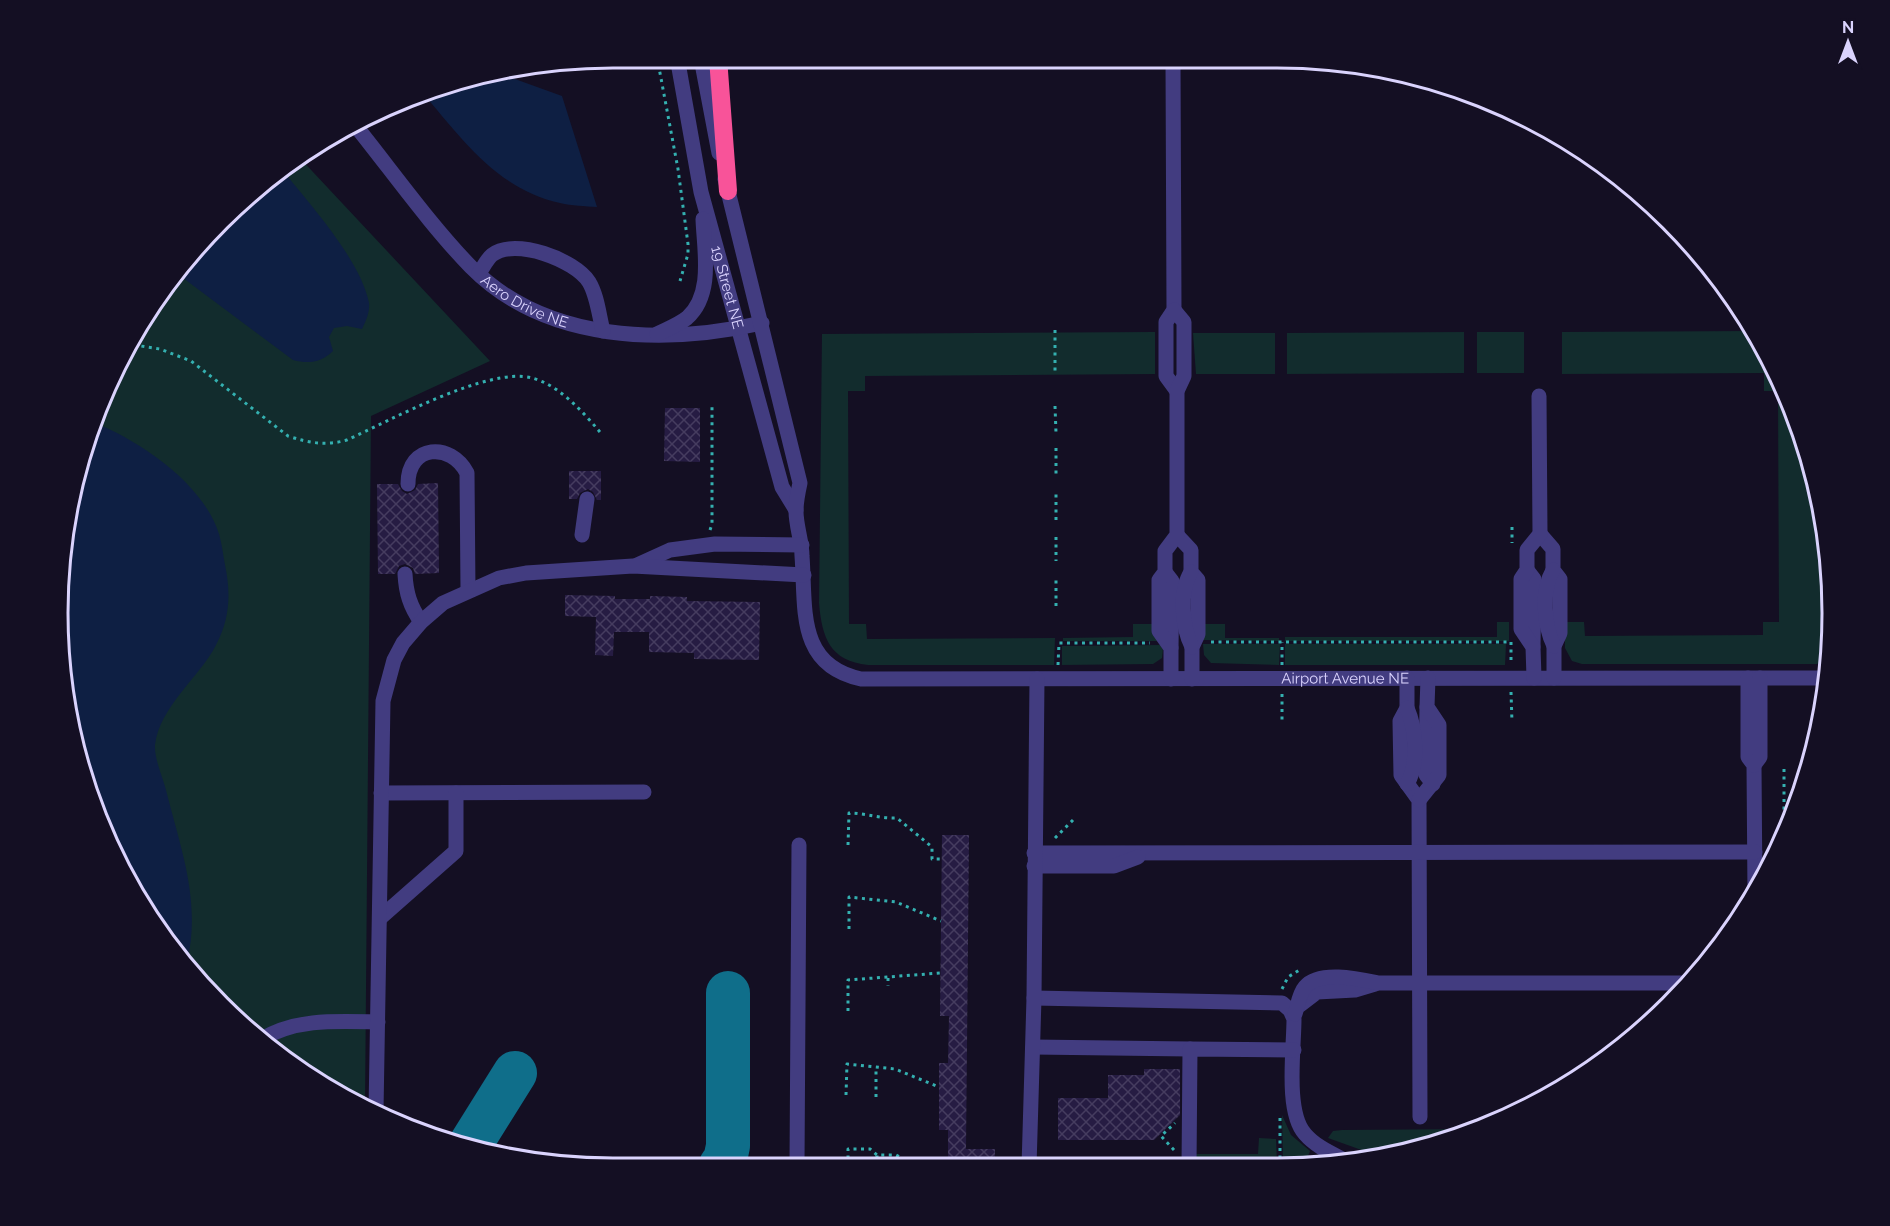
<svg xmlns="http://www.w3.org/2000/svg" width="1890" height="1226" font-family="Raleway,sans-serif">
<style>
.grass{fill:#122c2d}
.water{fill:#0e1f43}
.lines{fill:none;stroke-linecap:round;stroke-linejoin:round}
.taxiway{stroke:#0f6e8a;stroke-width:44}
.building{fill:url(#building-cross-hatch)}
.path{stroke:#34b0b0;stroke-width:3;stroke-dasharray:3 4.5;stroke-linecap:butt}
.minor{stroke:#423c80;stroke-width:15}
.highway{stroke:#f85399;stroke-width:18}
.labels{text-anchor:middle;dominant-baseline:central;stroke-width:4.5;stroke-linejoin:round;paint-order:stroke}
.street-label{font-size:15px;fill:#dad3fd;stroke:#140f23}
.rim{fill:none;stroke:#dad3fd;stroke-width:3}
</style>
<defs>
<pattern id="building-cross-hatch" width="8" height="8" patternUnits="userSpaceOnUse" patternTransform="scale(1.5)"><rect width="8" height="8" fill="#261c43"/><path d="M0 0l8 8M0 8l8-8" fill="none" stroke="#453c5f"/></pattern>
</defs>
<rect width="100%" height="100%" fill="#140f23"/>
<!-- grass -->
<g class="grass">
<polygon points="298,156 490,361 371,416 365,1105 247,1031 151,922 76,757 87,434 172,274"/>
<polygon points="1753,331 1776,367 1814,469 1832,576 1829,656 1817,664 1582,664 1572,661 1565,648 1565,622 1584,622 1585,636 1763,635 1763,622 1779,622 1778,391 1764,391 1764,373 1562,374 1562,332"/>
<path d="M1155,332V374L865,376V391H848L849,624H866L867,639L1055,638L1054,665H868C830,661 822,638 819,603L822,334Z"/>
<polygon points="1464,332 1464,373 1287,374 1287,333"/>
<rect x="1477" y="332" width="47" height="41"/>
<polygon points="1193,333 1275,333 1275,374 1196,374"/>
<polygon points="1497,622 1509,622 1509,641 1285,641 1285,637 1497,637"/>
<polygon points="1133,624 1153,624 1157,641 1063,641 1063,638 1133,637"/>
<polygon points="1203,624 1225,624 1225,638 1279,638 1279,641 1203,640"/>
<polygon points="1203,644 1280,644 1279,665 1211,663 1204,655"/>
<polygon points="1285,644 1506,644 1505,665 1285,665"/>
<polygon points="1160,645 1163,649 1162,658 1153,664 1062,665 1062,646"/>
<polygon points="1282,1115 1291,1135 1310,1151 1306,1161 1283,1163"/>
<polygon points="1477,1129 1421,1150 1381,1157 1328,1138 1333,1131 1342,1130"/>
<polygon points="1259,1138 1276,1139 1277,1164 1265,1168 1196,1167 1196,1154 1258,1154"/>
</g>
<!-- water -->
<g class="water">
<path d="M504,75L562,96L597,207C585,206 572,206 560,203C498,190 461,138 422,92L435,86Z"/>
<path d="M283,171C310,204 361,261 369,303C370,312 366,321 362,329L347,326L334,328L329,337L333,351C321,363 308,364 293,360L175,272Z"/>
<path d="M93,422C140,441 203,483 219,534C222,544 223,555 225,565C231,593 230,619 216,645C199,678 160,706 155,745C154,759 164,780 167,794C182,853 201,902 187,963L151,922L76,757L58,577L87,434Z"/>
</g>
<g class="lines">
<!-- taxiway -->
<g class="taxiway">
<polyline points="470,1145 515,1073"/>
<polyline points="721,1165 725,1160 728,1146 728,993"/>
</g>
</g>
<!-- building -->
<g class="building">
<polygon points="665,408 700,408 700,462 664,461"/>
<polygon points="569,471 601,471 601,500 597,500 593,492 588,489 580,493 577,499 569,499"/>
<polygon points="438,483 439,573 415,574 413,568 405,564 399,566 395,574 378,574 377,484 398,484 402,491 407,494 415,490 418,484"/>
<polygon points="565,595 615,596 615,599 650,599 650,596 687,597 687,601 760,602 759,660 694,659 694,653 649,652 649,632 614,632 613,656 595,655 596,617 565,616"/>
<polygon points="942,835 969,835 966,1149 995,1149 995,1166 948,1166 948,1130 939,1130 939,1063 948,1063 949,1016 940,1016"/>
<polygon points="1144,1069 1180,1069 1180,1115 1154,1140 1058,1140 1058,1098 1108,1098 1108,1075 1144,1075"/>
</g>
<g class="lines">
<!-- path -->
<g class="path">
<polyline points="657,57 678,169 688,244 688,254 680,281"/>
<polyline points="1055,330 1055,375"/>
<path d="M134,345L160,349L191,361L288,436C309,443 326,446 347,440C389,421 489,366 532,378C559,385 582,411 600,432"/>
<polyline points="1055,406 1056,433"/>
<polyline points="1056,448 1056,476"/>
<polyline points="1056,520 1056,490"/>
<polyline points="1512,527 1512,543"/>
<polyline points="710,530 712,524 712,407 716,406"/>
<polyline points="1056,537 1056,561"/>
<polyline points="1056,606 1056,580"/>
<polyline points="1211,642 1511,642"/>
<polyline points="1511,642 1511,663"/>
<polyline points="1058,665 1059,643 1150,643"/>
<polyline points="1282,665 1282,642"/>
<polyline points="1511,692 1512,722"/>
<polyline points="1282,694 1282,722"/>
<polyline points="1784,769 1784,835"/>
<polyline points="1055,838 1073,820"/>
<path d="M848,845L849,813C866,813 881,819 897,818L932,847V859H941"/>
<polyline points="849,929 849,897 896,902 941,921"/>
<polyline points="888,978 888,986"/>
<polyline points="1282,989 1288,977 1301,969"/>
<polyline points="848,1011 848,980 940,973"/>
<polyline points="846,1095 847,1064 895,1069 939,1087"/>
<polyline points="876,1097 876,1067"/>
<polyline points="1507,1116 1507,1118"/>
<polyline points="1174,1150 1161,1136 1175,1123"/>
<polyline points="1360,1154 1373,1158"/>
<polyline points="1043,1163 1161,1165 1167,1167"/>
<polyline points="848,1166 848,1149 870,1149 877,1155 896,1155 915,1166"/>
<polyline points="877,1166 877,1155"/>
<polyline points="1280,1166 1280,1117"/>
<polyline points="1275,1168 1309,1164 1313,1158"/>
</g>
<!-- minor -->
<g class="minor">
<path id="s1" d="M677,57L701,192L782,487L796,510"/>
<polyline points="701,58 719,153"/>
<polyline points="1173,61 1174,310 1166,322 1166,376 1177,391"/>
<path id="s2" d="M355,125C392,171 431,226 471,267C546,343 665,345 762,323"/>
<path id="s3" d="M725,179L800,483C798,492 796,502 796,511C796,526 802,541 802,556C806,608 796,665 861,679L1829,678"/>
<path d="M479,273C483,268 487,259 492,255C515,237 575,260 589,282C597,295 599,315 603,331"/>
<path d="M657,334C667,329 678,325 687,318C714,294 704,250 703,219"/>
<path d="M408,484C408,444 451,442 467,473L468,590"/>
<polyline points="1540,534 1553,549 1553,570 1560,579 1560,633 1554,646 1554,678"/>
<polyline points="582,535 587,499"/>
<polyline points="1177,535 1191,550 1191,572 1198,580 1198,634 1192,647 1192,679"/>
<polyline points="637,565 670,550 715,544 802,545"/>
<polyline points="1527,570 1534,579 1533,647"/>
<path d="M1553,570C1541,590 1544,626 1554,646"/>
<polyline points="1165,572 1172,581 1171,648"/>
<path d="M1191,572C1179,591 1182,627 1192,647"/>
<path d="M405,574C406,593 410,606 421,622"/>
<polyline points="1407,678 1407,708 1400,721 1401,775 1419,800 1420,1117"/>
<polyline points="1534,678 1533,647 1521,629 1521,579 1527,570 1527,550 1540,534 1539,396"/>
<polyline points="1748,678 1748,757 1754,765 1755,896"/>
<polyline points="1171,679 1171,648 1159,631 1159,580 1165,572 1165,551 1177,535 1177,391 1184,376 1184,322 1174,310"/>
<polyline points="1427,707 1426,775 1433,784"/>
<path d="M1407,708C1416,728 1419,764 1407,784"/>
<polyline points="1754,765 1760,757 1760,678"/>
<polyline points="381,793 644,792"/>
<polyline points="1419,800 1439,775 1439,725 1427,707 1428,678"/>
<polyline points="1034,853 1755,852"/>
<polyline points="1034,866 1114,866 1138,857"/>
<polyline points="380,918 456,851 456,793"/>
<path d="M1034,998L1282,1003L1290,1010L1294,1019C1294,1049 1285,1112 1305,1134C1316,1147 1333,1154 1348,1162"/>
<polyline points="1300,1005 1317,992 1355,990 1375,984"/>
<path d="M1295,1014C1298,1005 1299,994 1305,987C1319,970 1359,979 1378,983H1691"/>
<path d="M260,1040C296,1018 337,1021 378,1022"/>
<polyline points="1033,1047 1190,1049"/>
<polyline points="376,1111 383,701 394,660 403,643 421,622 443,603 499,578 526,573 633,566 804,575"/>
<polyline points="797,1165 799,845"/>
<polyline points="1029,1167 1034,998 1037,679"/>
<polyline points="1189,1167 1190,1049 1294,1050"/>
</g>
<!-- highway -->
<polyline class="highway" points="718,58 728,191"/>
</g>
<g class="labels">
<!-- street labels -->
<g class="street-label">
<text stroke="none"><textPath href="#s1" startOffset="236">19 Street NE</textPath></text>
<text stroke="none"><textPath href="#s2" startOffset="248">Aero Drive NE</textPath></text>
<text stroke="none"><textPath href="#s3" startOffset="1022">Airport Avenue NE</textPath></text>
</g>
</g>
<!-- crop -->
<path d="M0 0H1890V1226H0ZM613 68H1277A545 545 0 0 1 1822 613V613A545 545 0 0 1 1277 1158H613A545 545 0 0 1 68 613V613A545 545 0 0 1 613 68Z" fill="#140f23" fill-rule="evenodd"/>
<path class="rim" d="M613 68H1277A545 545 0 0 1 1822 613V613A545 545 0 0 1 1277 1158H613A545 545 0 0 1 68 613V613A545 545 0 0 1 613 68Z"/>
<!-- north arrow -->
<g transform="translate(1848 42)" stroke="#140f23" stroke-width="4.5" paint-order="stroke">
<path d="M0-4.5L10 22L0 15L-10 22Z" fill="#dad3fd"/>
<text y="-9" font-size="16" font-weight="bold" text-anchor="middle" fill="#dad3fd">N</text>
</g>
</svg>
